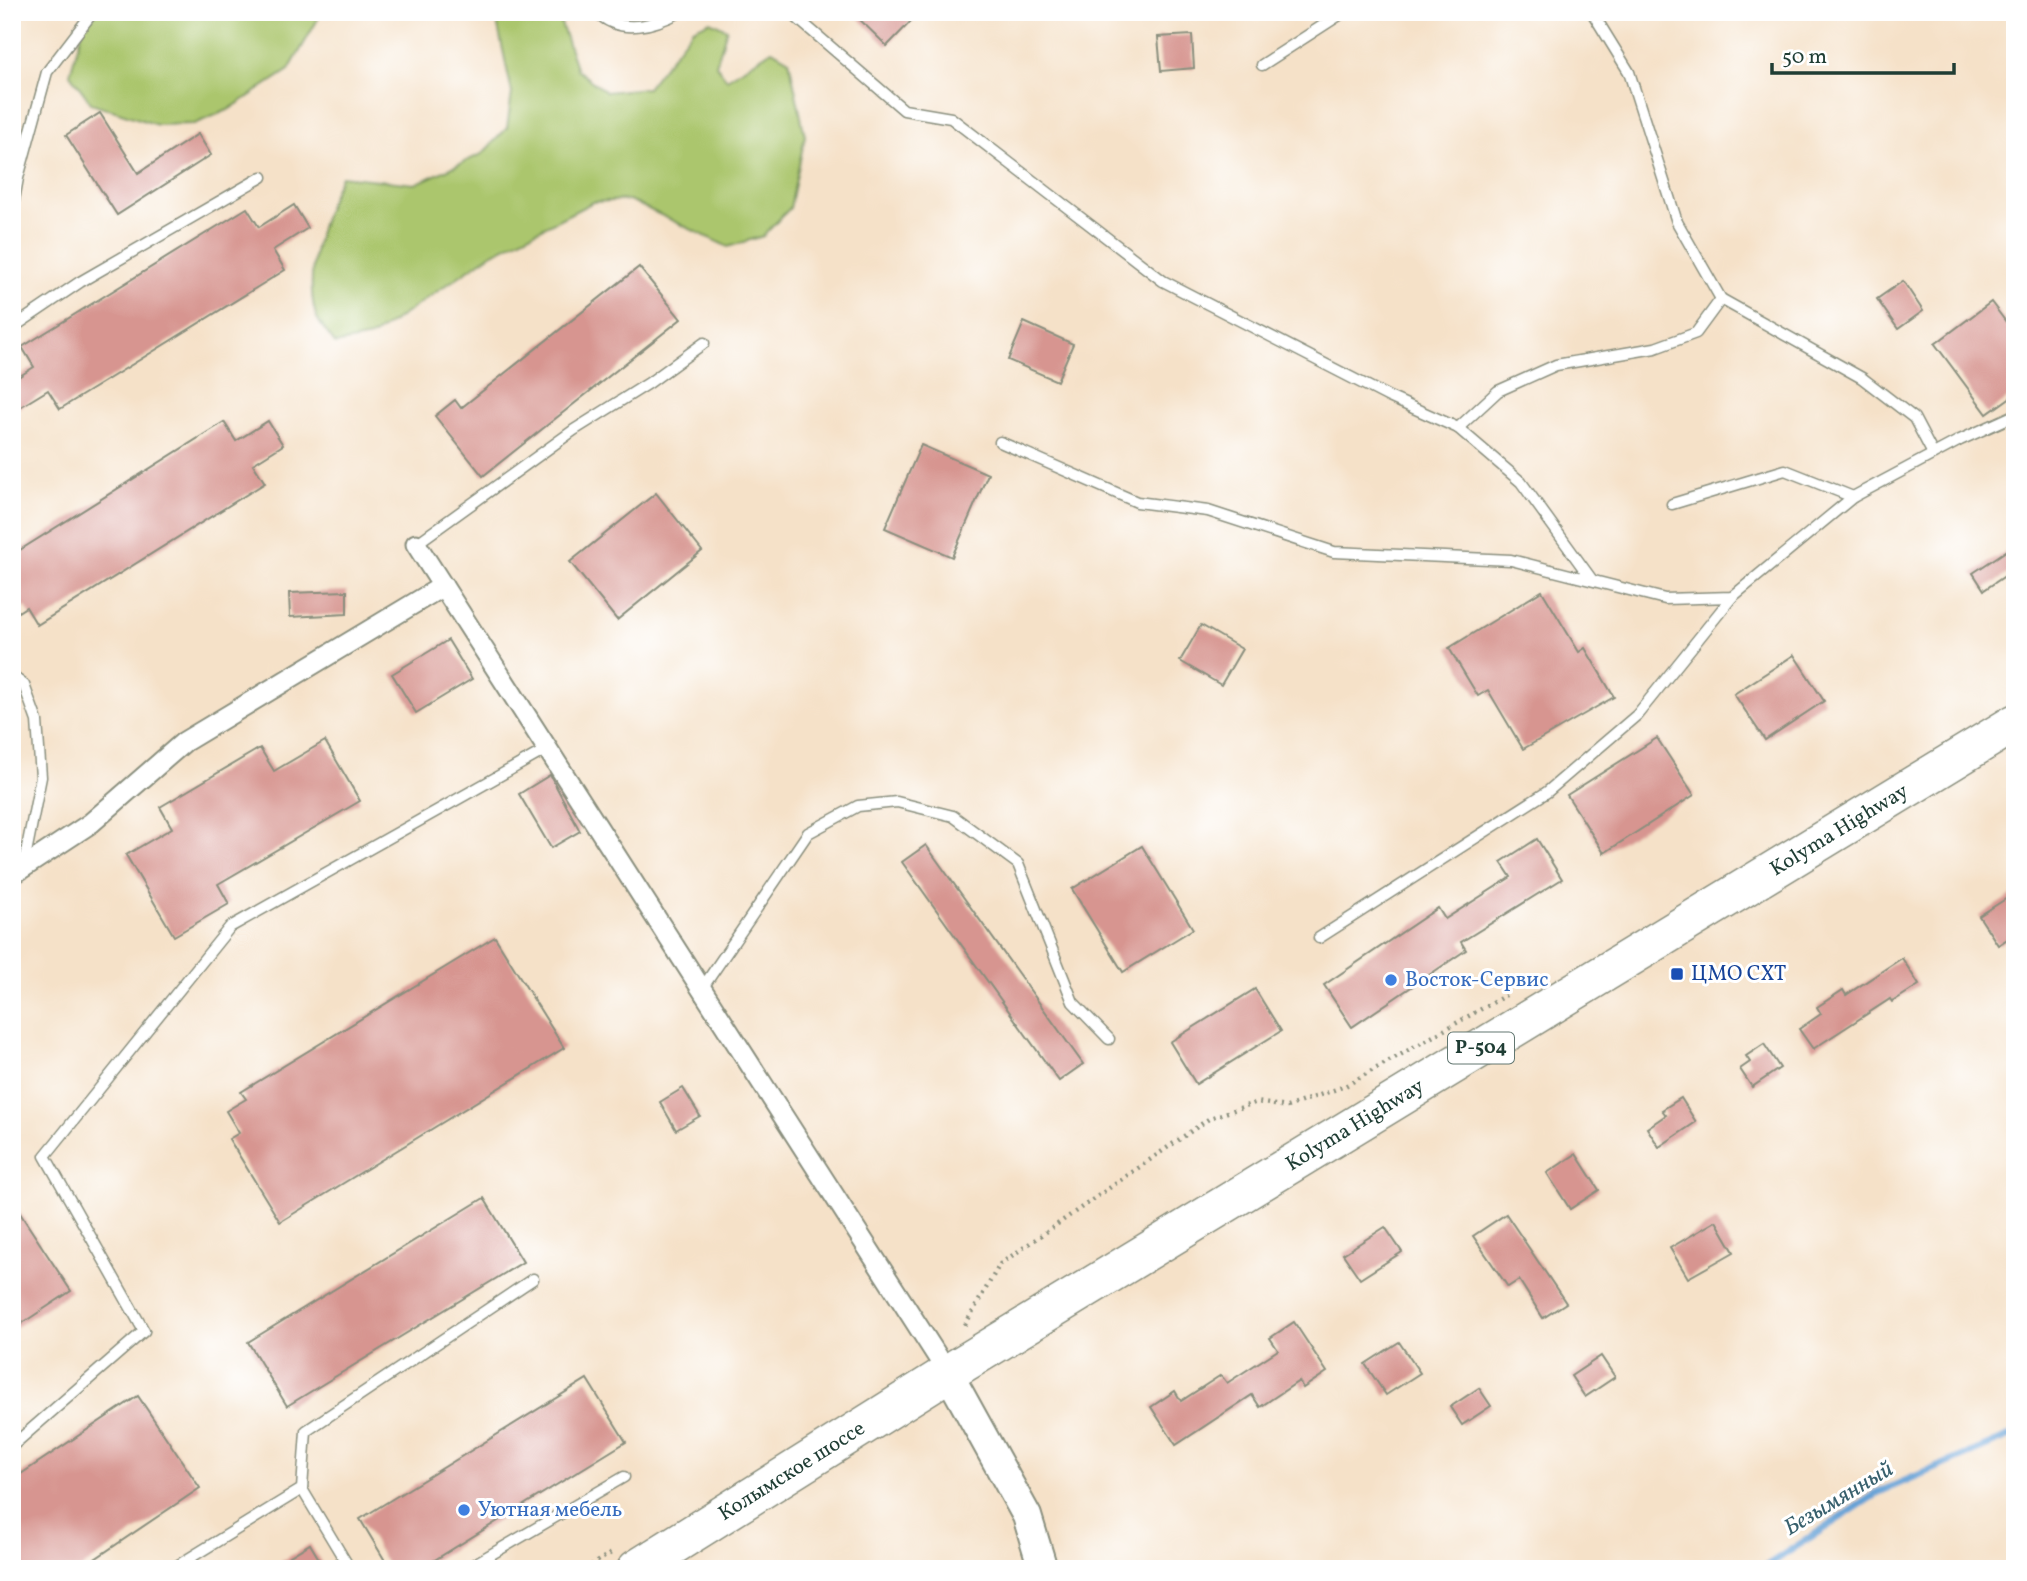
<svg xmlns="http://www.w3.org/2000/svg" width="2027" height="1581" font-family="Vollkorn,serif">
<style>
.green{fill:#abc66d;stroke:#658250;stroke-width:2}
.lines{fill:none;stroke-linecap:round;stroke-linejoin:round}
.stream{stroke:#65a1d6;stroke-width:7}
.building{fill:#d79590}
.lane-casing{stroke:#8a8f7e;stroke-width:13}
.street-casing{stroke:#8a8f7e;stroke-width:23}
.secondary-casing{stroke:#8a8f7e;stroke-width:32}
.highway-casing{stroke:#8a8f7e;stroke-width:40}
.path{stroke:#8a8f7e;stroke-width:4.5;stroke-dasharray:2 5;stroke-linecap:butt}
.lane{stroke:#fff;stroke-width:10}
.street{stroke:#fff;stroke-width:19}
.secondary{stroke:#fff;stroke-width:28}
.highway{stroke:#fff;stroke-width:37}
.transit-dot{fill:#1a4fb4;stroke:#fff;stroke-width:2.5}
.shop-dot{fill:#3f7fe0;stroke:#fff;stroke-width:2.5}
.labels{text-anchor:middle;dominant-baseline:central;stroke-width:6;stroke-linejoin:round;paint-order:stroke}
.shield{fill:#fff;stroke:#627771;stroke-width:2}
.shield-label{font-size:19px;font-weight:bold;fill:#1f3d34}
.street-label{font-size:21px;fill:#1f3d34;stroke:#fff}
.transit-label{font-size:21px;fill:#164399;stroke:#fff;text-anchor:start}
.shop-label{font-size:21px;fill:#366cbe;stroke:#fff;text-anchor:start}
.water-label{font-size:23px;font-style:italic;fill:#38606d;stroke:#fff}
</style>
<rect width="100%" height="100%" fill="#fff"/>
<filter id="ink" filterUnits="userSpaceOnUse"><feTurbulence type="fractalNoise" baseFrequency=".0143" numOctaves="2"/><feDisplacementMap in="SourceGraphic" scale="14" xChannelSelector="R" yChannelSelector="G"/><feConvolveMatrix kernelMatrix="1 2 1 2 8 2 1 2 1" color-interpolation-filters="sRGB"/></filter>
<filter id="wash" filterUnits="userSpaceOnUse"><feTurbulence type="fractalNoise" baseFrequency=".00686" numOctaves="4" result="noise"/><feDisplacementMap in="SourceGraphic" scale="28" xChannelSelector="R" yChannelSelector="G"/><feGaussianBlur stdDeviation="1.57" result="paint"/><feColorMatrix in="noise" values="0 0 0 0 0 0 0 0 0 0 0 0 0 0 0 0 0 1.4 0 .05"/><feComposite in="paint" operator="in"/></filter>
<g filter="url(#wash)">
<rect width="100%" height="100%" fill="#f5e1c8"/>
<!-- green -->
<g class="green">
<polygon points="87,12 322,12 289,70 228,110 194,124 157,125 91,103 70,74"/>
<path d="M495,12H557L577,70L606,92L647,88L693,29L710,21L727,29L716,65L727,79L772,50L789,60L805,136L790,208L763,236L728,247L629,200L593,202L493,253L371,337L335,344C329,334 317,323 315,312C304,269 323,214 341,176L415,184L482,154L507,128L512,93Z"/>
</g>
<g class="lines">
<!-- stream -->
<polyline class="stream" points="1762,1569 1879,1492 2015,1434"/>
</g>
<g id="blocks">
<!-- building -->
<g class="building">
<polygon points="852,12 920,12 887,46"/>
<polygon points="1192,35 1194,68 1161,71 1158,37"/>
<polygon points="100,113 138,173 198,134 211,155 117,215 66,135"/>
<polygon points="294,205 308,228 273,250 285,270 60,409 48,390 12,412 12,381 34,367 22,347 247,208 259,227"/>
<polygon points="639,267 681,319 483,476 435,416 455,400 461,408"/>
<polygon points="1903,281 1923,311 1898,329 1877,299"/>
<polygon points="1991,302 2015,334 2015,394 1987,414 1935,344"/>
<polygon points="1024,322 1073,344 1057,381 1008,360"/>
<polygon points="268,421 283,445 253,464 265,483 37,625 26,607 12,616 12,555 224,422 236,441"/>
<polygon points="921,445 988,474 952,557 885,528"/>
<polygon points="656,493 702,551 617,620 570,562"/>
<polygon points="2015,545 2015,569 1984,590 1973,573"/>
<polygon points="347,591 347,614 290,617 289,593"/>
<polygon points="1542,591 1579,652 1585,648 1614,697 1523,749 1488,690 1478,696 1449,648"/>
<polygon points="1201,625 1242,649 1221,685 1180,661"/>
<polygon points="448,640 472,679 416,713 392,674"/>
<polygon points="1794,655 1824,701 1765,740 1734,694"/>
<polygon points="1657,738 1694,795 1604,853 1567,795"/>
<polygon points="325,741 360,801 218,884 229,904 174,936 126,855 172,828 160,807 260,748 274,771"/>
<polygon points="550,775 580,831 551,848 519,794"/>
<polygon points="1537,839 1562,879 1461,942 1466,950 1352,1027 1324,985 1438,908 1445,919 1511,877 1501,862"/>
<polygon points="926,845 1083,1064 1059,1081 902,862"/>
<polygon points="1142,846 1193,929 1123,972 1072,889"/>
<polygon points="2015,893 2015,934 1998,945 1979,916"/>
<polygon points="495,937 564,1048 280,1222 229,1139 239,1133 226,1111 246,1099 241,1092"/>
<polygon points="1902,958 1919,985 1892,1002 1890,999 1813,1049 1799,1029 1821,1014 1817,1007 1843,990 1846,995"/>
<polygon points="1255,989 1281,1031 1196,1084 1170,1042"/>
<polygon points="1764,1044 1780,1068 1752,1087 1740,1069 1750,1062 1746,1056"/>
<polygon points="683,1088 700,1116 676,1130 660,1102"/>
<polygon points="1681,1098 1696,1122 1659,1147 1647,1128 1666,1115 1662,1110"/>
<polygon points="1576,1154 1599,1190 1570,1209 1547,1173"/>
<polygon points="484,1198 523,1262 287,1406 248,1342"/>
<polygon points="12,1201 71,1291 12,1330"/>
<polygon points="1506,1214 1566,1303 1543,1318 1519,1280 1508,1287 1473,1236"/>
<polygon points="1716,1221 1734,1252 1688,1278 1670,1248"/>
<polygon points="1385,1227 1402,1252 1360,1279 1343,1254"/>
<polygon points="1294,1322 1327,1372 1303,1388 1299,1381 1260,1407 1252,1395 1176,1445 1151,1407 1175,1391 1181,1401 1221,1375 1227,1383 1278,1350 1270,1338"/>
<polygon points="1399,1342 1420,1373 1386,1395 1365,1364"/>
<polygon points="1601,1356 1615,1377 1585,1397 1571,1376"/>
<polygon points="587,1379 626,1442 420,1569 390,1569 360,1519"/>
<polygon points="1479,1388 1491,1406 1462,1425 1450,1407"/>
<polygon points="138,1396 200,1488 80,1569 12,1569 12,1480"/>
<polygon points="310,1544 325,1569 269,1569"/>
</g>
</g>
</g>
<g filter="url(#ink)">
<use href="#blocks" fill-opacity="0" stroke="#8a8f7e" stroke-width="2"/>
<g class="lines">
<defs>
<g id="lane">
<path d="M597,12C620,36 655,25 680,12"/>
<polyline points="790,12 904,110 951,118 1163,281 1389,397 1458,428 1521,482 1592,580"/>
<polyline points="1592,12 1629,72 1677,222 1721,299 1862,378 1914,418 1933,454"/>
<polyline points="1262,65 1344,12"/>
<polyline points="12,211 18,178 47,72 93,12"/>
<polyline points="12,328 80,282 262,177"/>
<polyline points="1458,428 1498,391 1556,365 1655,348 1696,333 1721,299"/>
<polyline points="1000,442 1137,502 1208,511 1334,552 1511,560 1665,599 1732,597 1853,497 1960,440 2015,415"/>
<polyline points="1672,504 1785,470 1853,497"/>
<polyline points="416,544 574,430 649,383 704,343"/>
<polyline points="12,676 24,685 37,721 41,777 23,868"/>
<polyline points="1319,938 1547,792 1637,715 1732,597"/>
<polyline points="701,990 808,833 858,806 897,802 953,816 1018,864 1073,1002 1109,1039"/>
<polyline points="12,1446 144,1331 45,1156 230,927 547,749"/>
<polyline points="302,1489 350,1569"/>
<polyline points="172,1569 302,1489 306,1431 533,1279"/>
<polyline points="466,1569 624,1477"/>
</g>
<g id="street">
<polyline points="416,544 948,1373"/>
<polyline points="12,875 91,823 184,742 443,586"/>
</g>
<polyline id="secondary" points="948,1373 1027,1516 1043,1569"/>
<g id="highway">
<path id="s1" d="M636,1569L948,1373L2015,723"/>
</g>
</defs>
<!-- lane casing -->
<use href="#lane" class="lane-casing"/>
<!-- street casing -->
<use href="#street" class="street-casing"/>
<!-- secondary casing -->
<use href="#secondary" class="secondary-casing"/>
<!-- highway casing -->
<use href="#highway" class="highway-casing"/>
<!-- path -->
<g class="path">
<polyline points="965,1325 1000,1264 1210,1118 1257,1102 1287,1107 1345,1086 1506,995"/>
<polyline points="585,1569 611,1553"/>
</g>
<!-- lane -->
<use href="#lane" class="lane"/>
<!-- street -->
<use href="#street" class="street"/>
<!-- secondary -->
<use href="#secondary" class="secondary"/>
<!-- highway -->
<use href="#highway" class="highway"/>
</g>
</g>
<!-- markers -->
<rect class="transit-dot" x="1670" y="967" width="14" height="14" rx="3.5"/>
<g class="shop-dot">
<circle cx="1391" cy="980" r="7"/>
<circle cx="464" cy="1510" r="7"/>
</g>
<g class="labels">
<!-- shield labels -->
<rect class="shield" x="1448" y="1032.5" width="66" height="31" rx="5"/>
<g class="shield-label">
<text x="1481" y="1048">Р-504</text>
</g>
<!-- street labels -->
<g class="street-label">
<text stroke="none"><textPath href="#s1" startOffset="1412">Kolyma Highway</textPath></text>
<text stroke="none"><textPath href="#s1" startOffset="845">Kolyma Highway</textPath></text>
<text stroke="none"><textPath href="#s1" startOffset="184">Колымское шоссе</textPath></text>
</g>
<!-- transit labels -->
<g class="transit-label">
<text x="1691" y="974">ЦМО СХТ</text>
</g>
<!-- shop labels -->
<g class="shop-label">
<text x="1405" y="980">Восток-Сервис</text>
<text x="478" y="1510">Уютная мебель</text>
</g>
<!-- water labels -->
<g class="water-label">
<text transform="translate(1839 1499) rotate(-31)">Безымянный</text>
</g>
</g>
<!-- margin -->
<rect width="2027" height="1581" fill="none" stroke="#fff" stroke-width="42"/>
<!-- scale -->
<path d="M1772 63v10h182v-10" fill="none" stroke="#1f3d34" stroke-width="3.5"/>
<text x="1782" y="63" font-size="21" fill="#1f3d34" stroke="#ffffff" stroke-width="5" paint-order="stroke">50 m</text>
</svg>
